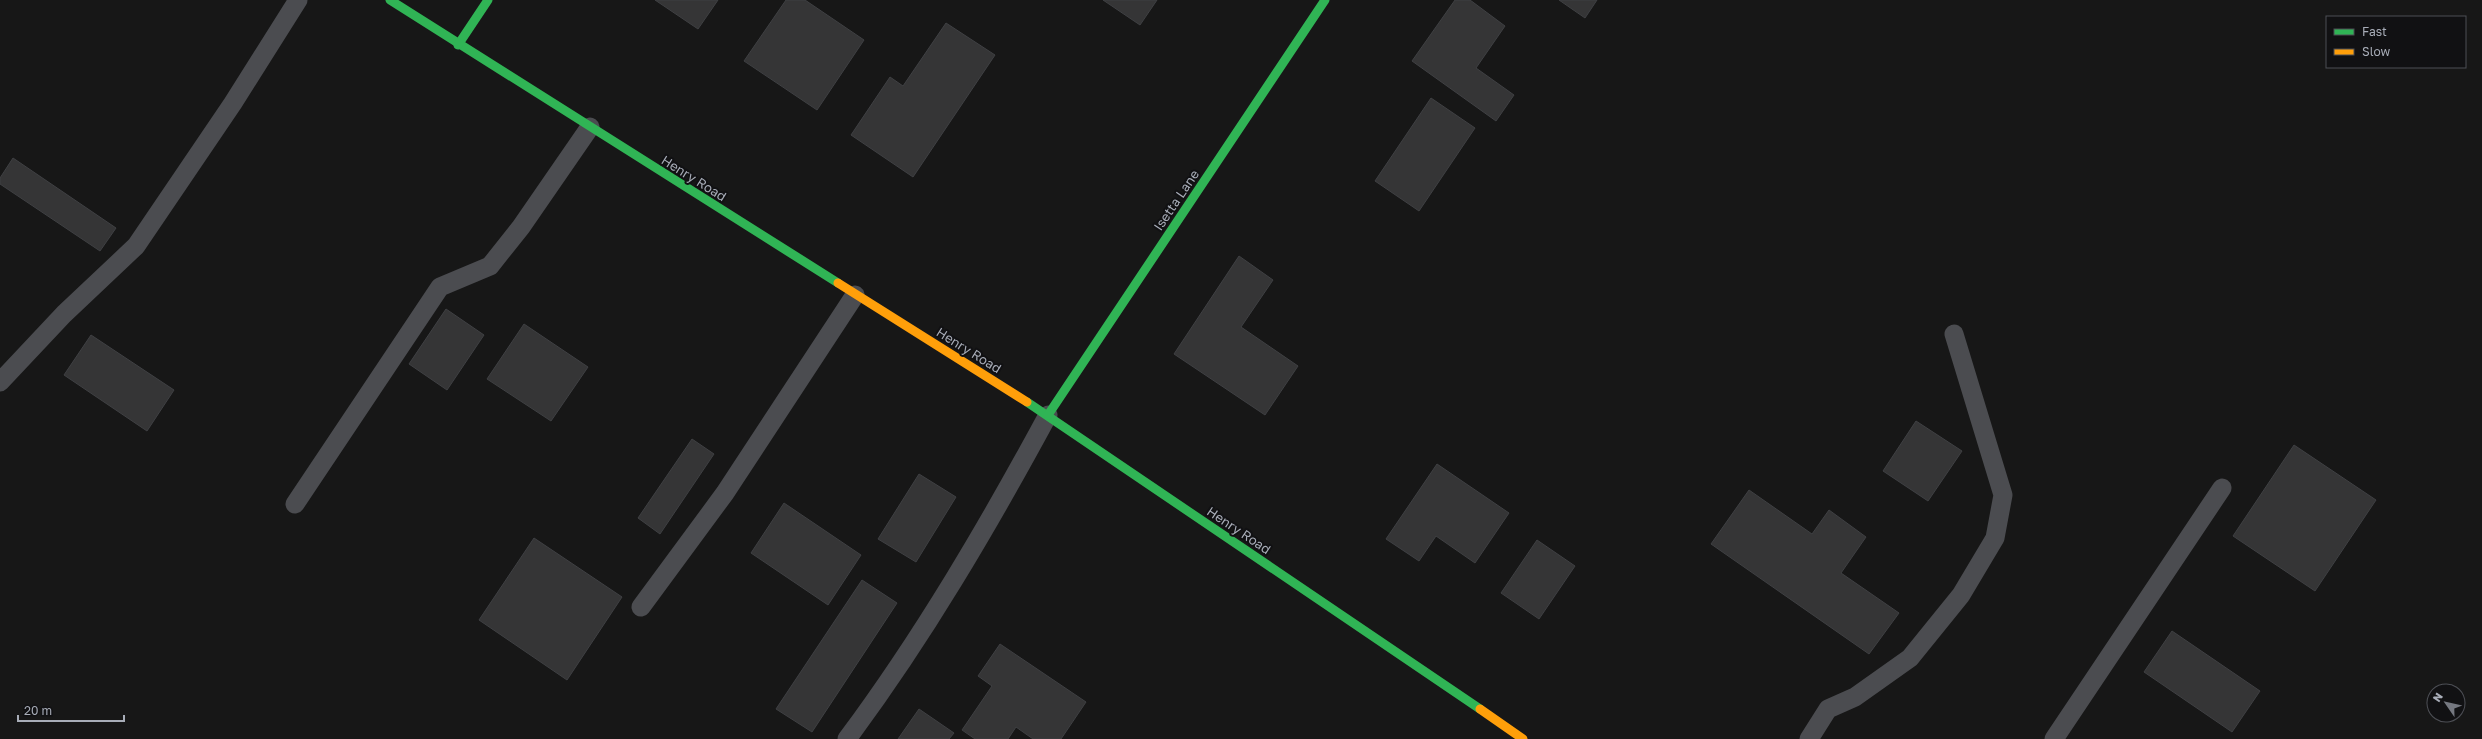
<svg xmlns="http://www.w3.org/2000/svg" width="2482" height="739" font-family="'Golos Text',sans-serif">
<style>
.building{fill:#353536;stroke:#3f4043}
.lines{fill:none;stroke-linecap:round;stroke-linejoin:round}
.lane{stroke:#4b4c50;stroke-width:19}
.fast{stroke:#30b455;stroke-width:9}
.slow{stroke:#ff9f0a;stroke-width:9}
.labels{text-anchor:middle;dominant-baseline:central;stroke-width:4;stroke-linejoin:round;paint-order:stroke}
.street-label{font-size:13px;fill:#a8adb8;stroke:#111113}
</style>
<rect width="100%" height="100%" fill="#171717"/>
<!-- building -->
<g class="building">
<polygon points="655,0 718,0 698,29"/>
<polygon points="786,0 805,0 864,40 817,110 744,61"/>
<polygon points="1103,0 1157,0 1140,25"/>
<polygon points="1455,0 1470,0 1505,26 1476,68 1514,95 1496,121 1412,61"/>
<polygon points="1559,0 1597,0 1585,18"/>
<polygon points="946,23 995,55 913,177 851,135 890,77 903,86"/>
<polygon points="1431,98 1475,128 1419,211 1375,181"/>
<polygon points="13,158 116,228 100,251 0,184 0,178"/>
<polygon points="1239,256 1273,280 1241,327 1298,366 1265,415 1174,354"/>
<polygon points="446,309 484,335 447,390 409,364"/>
<polygon points="524,324 588,367 551,421 487,379"/>
<polygon points="91,335 174,390 147,431 64,375"/>
<polygon points="1916,421 1962,451 1928,501 1883,471"/>
<polygon points="692,439 714,454 660,534 638,518"/>
<polygon points="2294,445 2376,500 2315,591 2233,536"/>
<polygon points="1437,464 1509,513 1475,563 1436,536 1419,561 1386,539"/>
<polygon points="919,474 956,497 916,562 878,539"/>
<polygon points="1749,490 1812,534 1829,510 1866,537 1841,573 1899,613 1869,654 1711,544"/>
<polygon points="784,503 861,555 828,605 751,553"/>
<polygon points="534,538 622,597 567,680 479,620"/>
<polygon points="1537,540 1575,566 1539,619 1501,593"/>
<polygon points="862,580 897,603 812,732 776,709"/>
<polygon points="2172,631 2260,691 2232,732 2144,672"/>
<polygon points="1000,644 1086,702 1061,739 1033,739 1016,727 1008,739 975,739 962,730 992,686 978,676"/>
<polygon points="919,709 954,733 949,739 898,739"/>
</g>
<g class="lines">
<!-- lane -->
<g class="lane">
<polyline points="0,382 64,314 136,246 233,103 298,0"/>
<polyline points="295,504 440,287 490,266 521,227 590,127"/>
<polyline points="641,607 725,493 855,295"/>
<path d="M847,739C923,637 988,526 1048,415"/>
<polyline points="1809,739 1828,709 1855,697 1910,658 1961,595 1995,538 2003,495 1954,334"/>
<polyline points="2054,739 2222,488"/>
</g>
<!-- fast -->
<g class="fast">
<polyline points="390,0 838,283"/>
<polyline points="458,45 488,0"/>
<polyline points="1027,402 1480,709"/>
<polyline points="1048,415 1325,0"/>
</g>
<!-- slow -->
<g class="slow">
<polyline points="838,283 1027,402"/>
<polyline points="1480,709 1523,739"/>
</g>
</g>
<g class="labels">
<!-- street labels -->
<g class="street-label">
<text transform="translate(694 178) rotate(32)">Henry Road</text>
<text transform="translate(1176 200) rotate(-56)">Isetta Lane</text>
<text transform="translate(969 350) rotate(32)">Henry Road</text>
<text transform="translate(1239 530) rotate(34)">Henry Road</text>
</g>
</g>
<!-- legend -->
<rect x="2326" y="16" width="140" height="52" fill="#111113" stroke="#4d4f55"/>
<rect x="2334" y="29" width="20" height="6" fill="#30b455" stroke="#4d4f55"/>
<text x="2362" y="36" font-size="12" fill="#a8adb8">Fast</text>
<rect x="2334" y="49" width="20" height="6" fill="#ff9f0a" stroke="#4d4f55"/>
<text x="2362" y="56" font-size="12" fill="#a8adb8">Slow</text>
<!-- north arrow -->
<g transform="translate(2446 703) rotate(304)"><circle r="19" fill="#111113" stroke="#4d4f55"/>
<path d="M0-3L7 15L0 10L-7 15Z" fill="#757880"/>
<text y="-6" font-size="11" font-weight="bold" text-anchor="middle" fill="#a8adb8">N</text>
</g>
<!-- scale -->
<path d="M18 715v6h106v-6" fill="none" stroke="#a8adb8" stroke-width="2"/>
<text x="24" y="715" font-size="12" fill="#a8adb8" stroke="#111113" stroke-width="3" paint-order="stroke">20 m</text>
</svg>
